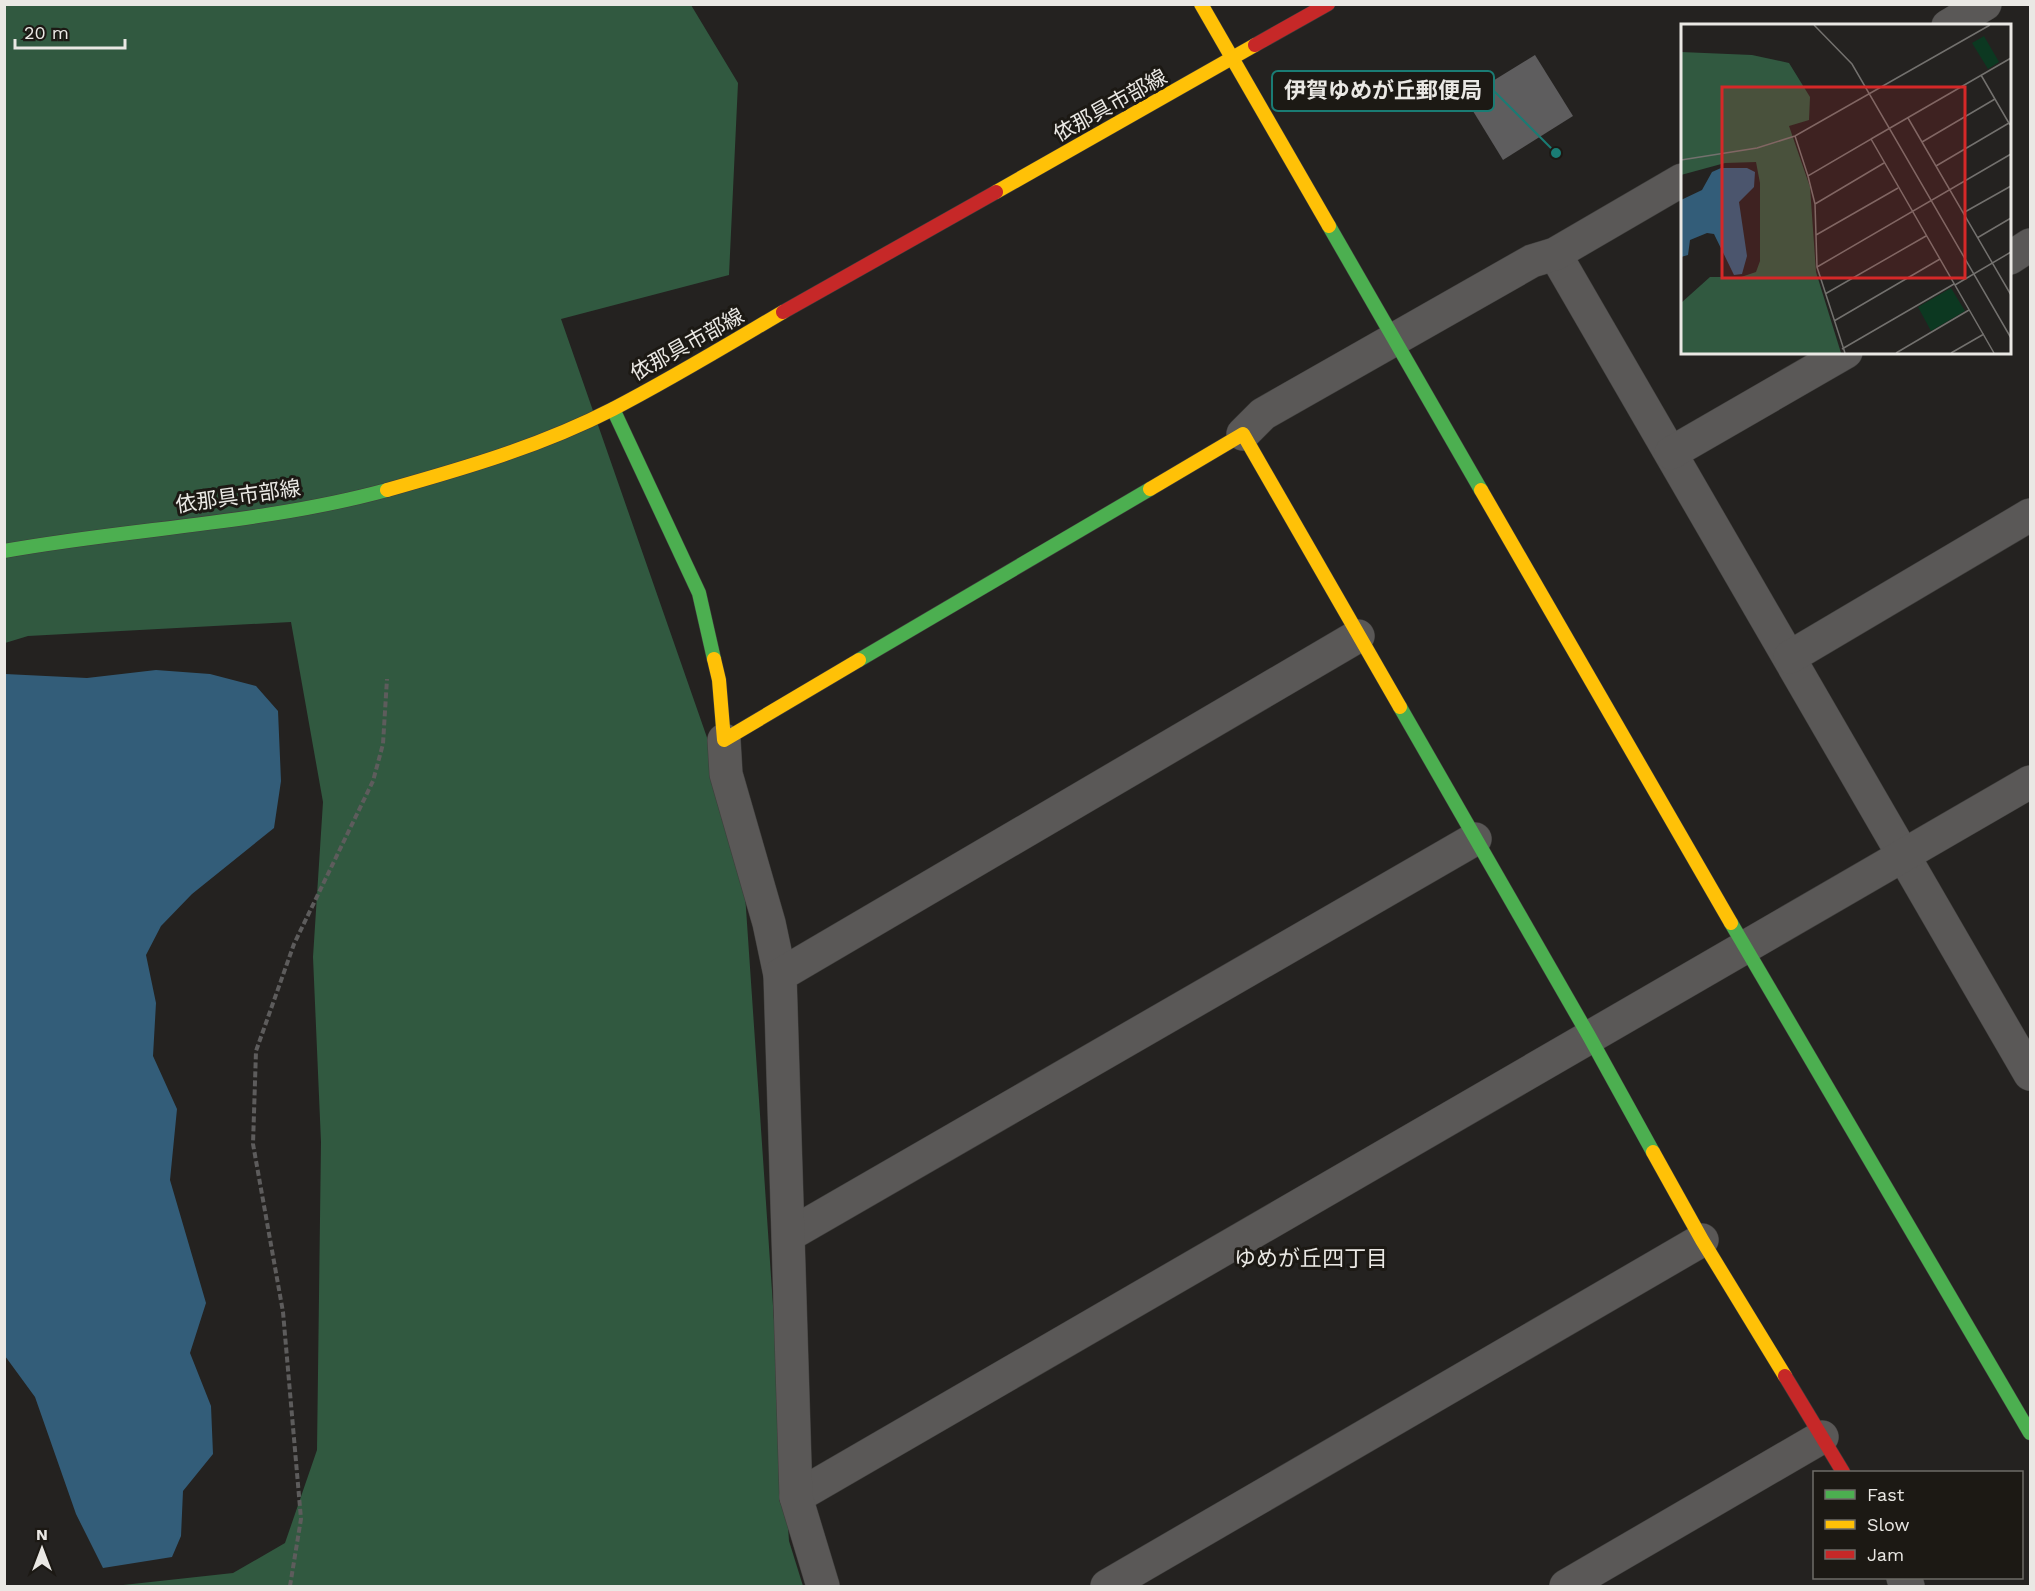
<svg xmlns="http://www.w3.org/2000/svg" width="2035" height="1591" font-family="'Work Sans','Noto Sans JP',sans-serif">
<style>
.forest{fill:#315940}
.water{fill:#335d79}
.building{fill:#5e5d5e}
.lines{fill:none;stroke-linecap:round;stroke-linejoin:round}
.street-casing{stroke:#3f3e3c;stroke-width:34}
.fast-casing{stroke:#3f3e3c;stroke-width:15}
.slow-casing{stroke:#3f3e3c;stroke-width:15}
.jam-casing{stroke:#3f3e3c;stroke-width:15}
.path{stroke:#5d5c5c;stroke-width:4;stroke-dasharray:6 3;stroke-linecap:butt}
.street{stroke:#5a5857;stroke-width:33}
.fast{stroke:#4caf50;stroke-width:14}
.slow{stroke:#ffc107;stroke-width:14}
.jam{stroke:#c62828;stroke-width:14}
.labels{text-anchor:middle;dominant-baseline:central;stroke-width:6;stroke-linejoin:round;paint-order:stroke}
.street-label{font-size:21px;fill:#eae8e4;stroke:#1c1914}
.neighbourhood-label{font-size:22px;fill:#eae8e4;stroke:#1c1914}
.inset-road{fill:none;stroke:#73716e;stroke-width:1.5}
.view{fill:#d62828;fill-opacity:0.15;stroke:#d62828;stroke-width:3}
.inset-edge{fill:none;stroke:#eae8e4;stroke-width:3}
.leader{fill:none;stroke:#1a7c74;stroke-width:2}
.callout-dot{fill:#1a7c74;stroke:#1c1914;stroke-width:2}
.callout{fill:#1c1914;stroke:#1a7c74;stroke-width:2}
.callout-label{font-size:22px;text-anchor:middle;font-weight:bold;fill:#eae8e4}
</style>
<rect width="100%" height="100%" fill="#242220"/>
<!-- forest -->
<polygon class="forest" points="5,5 691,5 738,83 729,275 561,319 741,835 789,1541 803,1586 114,1586 233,1573 285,1543 317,1450 321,1142 313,957 323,802 291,622 28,636 5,643"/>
<!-- water -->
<polygon class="water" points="156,670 210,674 256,686 278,711 281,781 274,828 192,894 161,926 146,955 156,1003 153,1056 177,1109 170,1180 206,1303 190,1353 211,1406 213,1454 183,1491 181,1536 172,1557 103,1568 76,1514 35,1397 5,1356 5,674 87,678"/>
<!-- building -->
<polygon class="building" points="1535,55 1573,116 1503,160 1465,98"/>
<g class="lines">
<defs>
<g id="street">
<polyline points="1948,26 1985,4"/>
<polyline points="1555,254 2030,1074"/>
<polyline points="2010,258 2030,245"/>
<polyline points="1243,434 1263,414 1532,261 1555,254 1682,180"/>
<polyline points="1671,453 1846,352"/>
<polyline points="1790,657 2030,515"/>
<polyline points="724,740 726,774 769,923 780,975"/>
<polyline points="789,1235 1475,839"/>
<polyline points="796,1497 2030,782"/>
<polyline points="1903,1578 1908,1586"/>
<polyline points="823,1586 796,1497 780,975 1358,636"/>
<polyline points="1107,1586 1702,1240"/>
<polyline points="1566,1586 1822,1437"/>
</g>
<g id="fast">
<polyline points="1329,226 1481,490"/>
<polyline points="613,409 699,593 714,659"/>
<path d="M4,551C131,528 262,524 387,490"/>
<polyline points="859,660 1150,489"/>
<polyline points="1400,707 1589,1036 1653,1152"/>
<polyline points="1731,923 2030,1433"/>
</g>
<g id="slow">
<polyline points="1201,4 1329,226"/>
<polyline points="996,192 1255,45"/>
<polyline points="1150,489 1243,434 1400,707"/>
<path d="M387,490C465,468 541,446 613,409C671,379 727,345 783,312"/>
<polyline points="1481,490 1731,923"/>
<polyline points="714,659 719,680 724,740 859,660"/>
<polyline points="1653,1152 1702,1240 1785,1376"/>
</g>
<g id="jam">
<polyline points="1255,45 1328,4"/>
<polyline points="783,312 996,192"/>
<polyline points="1785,1376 1843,1472"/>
</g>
</defs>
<!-- street casing -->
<use href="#street" class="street-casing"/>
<!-- fast casing -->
<use href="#fast" class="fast-casing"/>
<!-- slow casing -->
<use href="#slow" class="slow-casing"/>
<!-- jam casing -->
<use href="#jam" class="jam-casing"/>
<!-- path -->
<polyline class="path" points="290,1586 301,1519 283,1312 253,1144 256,1051 294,944 373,781 383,744 387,679"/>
<!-- street -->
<use href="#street" class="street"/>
<!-- fast -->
<use href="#fast" class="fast"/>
<!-- slow -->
<use href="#slow" class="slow"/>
<!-- jam -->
<use href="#jam" class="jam"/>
</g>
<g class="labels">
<!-- street labels -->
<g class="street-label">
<text transform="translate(1110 105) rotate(-29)">依那具市部線</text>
<text transform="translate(687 344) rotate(-29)">依那具市部線</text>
<text transform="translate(238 496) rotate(-8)">依那具市部線</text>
</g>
<!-- neighbourhood labels -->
<g class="neighbourhood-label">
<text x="1311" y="1258">ゆめが丘四丁目</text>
</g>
</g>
<!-- overview -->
<g transform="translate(1681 24)">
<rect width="330" height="330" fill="#242220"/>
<path d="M303,12L318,38L307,45L291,19ZM270,264L284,287L250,307L237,283Z" fill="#0c3821"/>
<path d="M0,28L71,31L108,39L129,73L128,96L108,102L129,163L135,248L160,329H0V279L29,253H60L75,248L79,237V159L75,138L44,139L0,151Z" fill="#315940"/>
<path d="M40,144H66L74,148L73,163L58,178L66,232L61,250L53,251L33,210L26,209L9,216L7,231L0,233V176L21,166L31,148Z" fill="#335d79"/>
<path class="inset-road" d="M133,1L171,40L330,314M300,51L329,101M227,94L330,271M114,112L127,152L190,115L313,329M190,115L330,34M241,118L314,75M0,136L76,124L114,112L309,1M255,142L328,99M127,152L134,180M282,189L330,162M135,211L217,164M296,214L330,194M136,243L330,130M274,261L330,228M144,270L245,212M153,297L259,235M161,325L273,260M164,329L136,243L134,180L203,139M215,329L288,286M270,329L303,310"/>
<path class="view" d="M41,63H284V254H41Z"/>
<rect width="330" height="330" class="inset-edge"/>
</g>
<!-- callouts -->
<path class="leader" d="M1556 153L1494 91"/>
<circle class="callout-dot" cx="1556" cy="153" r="6"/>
<rect class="callout" x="1272" y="71" width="222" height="40" rx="6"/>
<g class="callout-label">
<text x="1383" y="98">伊賀ゆめが丘郵便局</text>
</g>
<!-- border -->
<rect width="2035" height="1591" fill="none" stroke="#eae8e4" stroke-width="12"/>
<!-- legend -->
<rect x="1813" y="1471" width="210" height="108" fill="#1c1914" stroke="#6e6c67" stroke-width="1.5"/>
<rect x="1825" y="1490" width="30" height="9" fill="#4caf50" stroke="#6e6c67" stroke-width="1.5"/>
<text x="1867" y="1501" font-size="18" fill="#eae8e4">Fast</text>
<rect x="1825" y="1520" width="30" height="9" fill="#ffc107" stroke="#6e6c67" stroke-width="1.5"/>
<text x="1867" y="1531" font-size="18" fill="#eae8e4">Slow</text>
<rect x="1825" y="1550" width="30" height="9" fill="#c62828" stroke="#6e6c67" stroke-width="1.5"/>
<text x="1867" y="1561" font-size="18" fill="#eae8e4">Jam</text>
<!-- north arrow -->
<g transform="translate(42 1549)" stroke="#1c1914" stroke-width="4.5" paint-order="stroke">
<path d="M0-4.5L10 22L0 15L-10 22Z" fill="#eae8e4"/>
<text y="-9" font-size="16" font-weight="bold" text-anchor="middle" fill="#eae8e4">N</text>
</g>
<!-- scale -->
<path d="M15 39v9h110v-9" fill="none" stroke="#eae8e4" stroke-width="3"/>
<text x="24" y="39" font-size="18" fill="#eae8e4" stroke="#1c1914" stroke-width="4.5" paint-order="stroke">20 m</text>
</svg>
